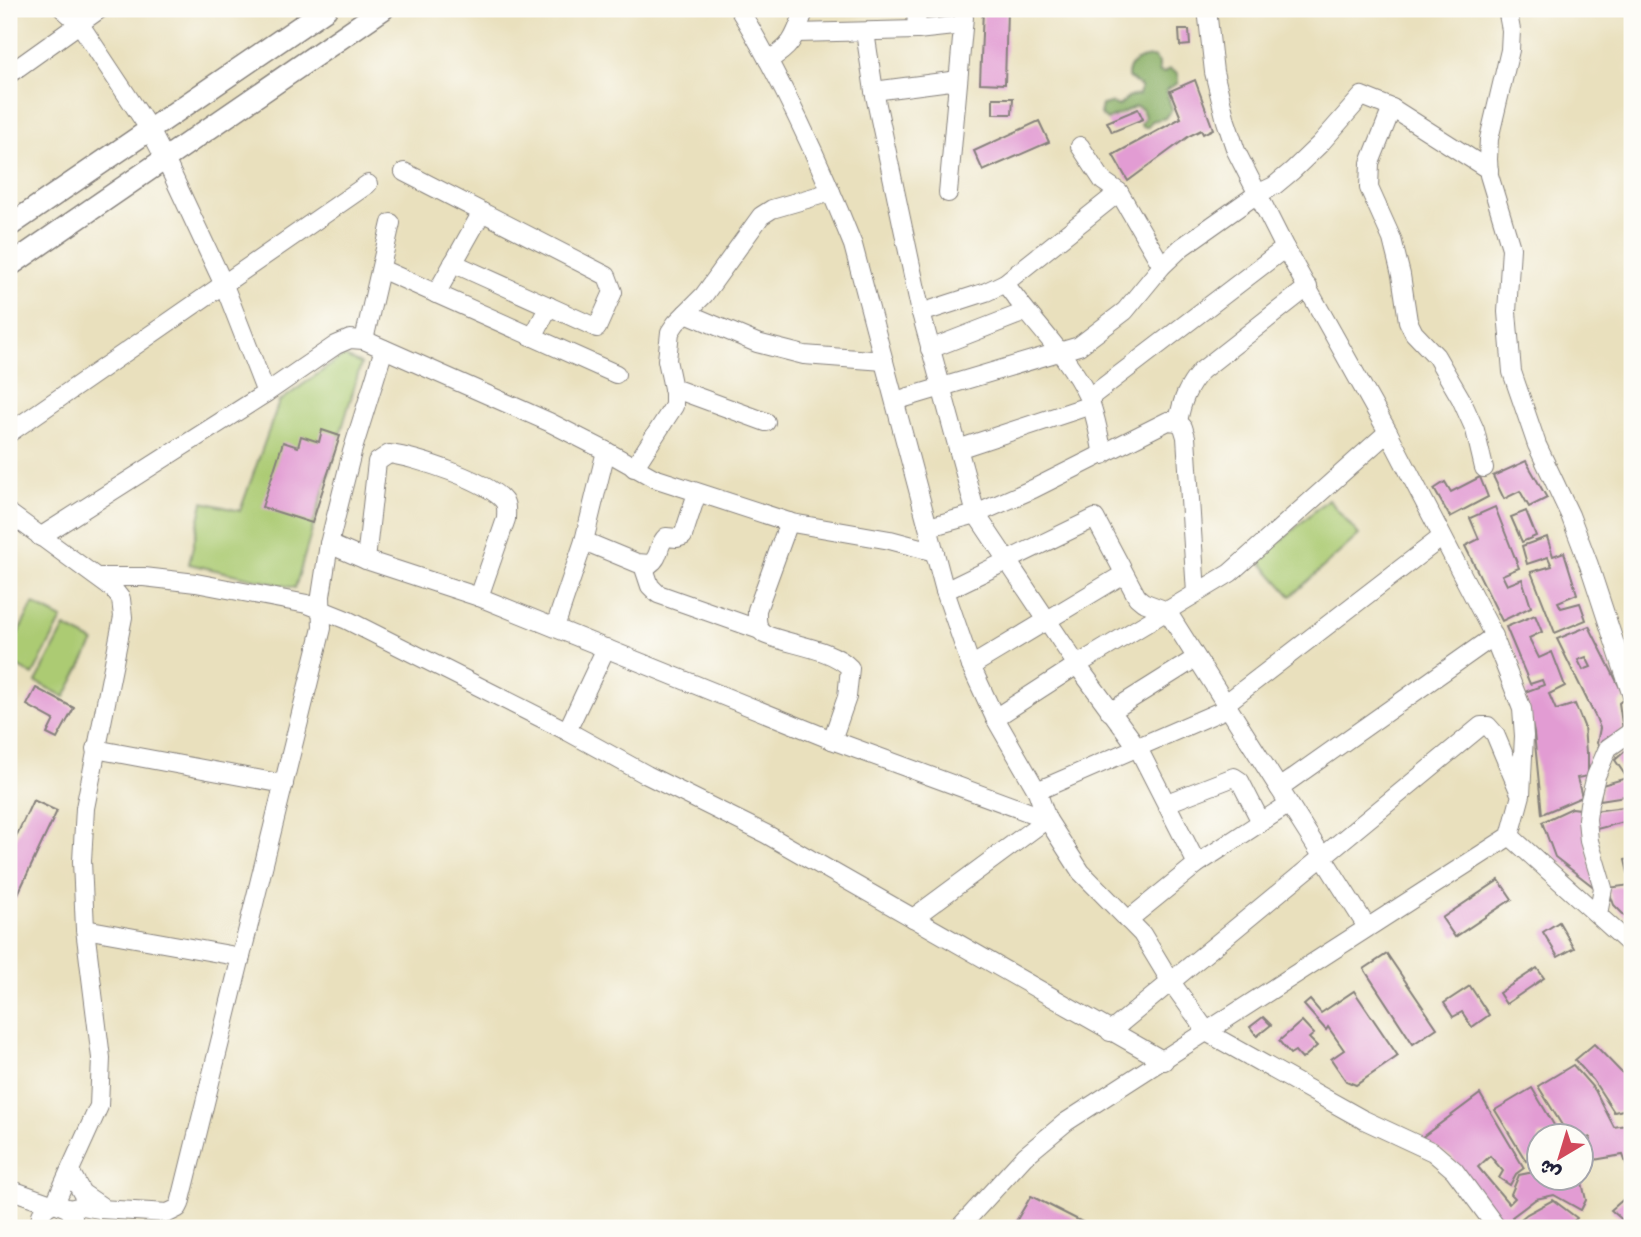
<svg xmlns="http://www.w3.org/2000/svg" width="1641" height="1237" font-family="'Comic Neue','Playpen Sans Arabic',sans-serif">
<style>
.green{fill:#accb73;stroke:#677657;stroke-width:2}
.forest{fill:#89af65;stroke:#566850;stroke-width:2}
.building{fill:#e29cd3;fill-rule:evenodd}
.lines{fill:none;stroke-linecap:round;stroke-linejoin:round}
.minor-casing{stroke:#86817c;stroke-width:20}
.major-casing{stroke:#86817c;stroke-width:24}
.minor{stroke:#fff;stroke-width:18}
.major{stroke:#fff;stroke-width:21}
</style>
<rect width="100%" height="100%" fill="#fdfcf7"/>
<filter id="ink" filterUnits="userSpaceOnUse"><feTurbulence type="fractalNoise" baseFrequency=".0143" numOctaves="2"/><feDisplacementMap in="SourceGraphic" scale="14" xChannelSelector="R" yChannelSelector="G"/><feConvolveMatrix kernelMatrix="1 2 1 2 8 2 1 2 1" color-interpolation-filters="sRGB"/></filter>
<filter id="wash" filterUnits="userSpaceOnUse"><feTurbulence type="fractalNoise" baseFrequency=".00686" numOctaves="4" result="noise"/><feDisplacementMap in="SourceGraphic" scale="28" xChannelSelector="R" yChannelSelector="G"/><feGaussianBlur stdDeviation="1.57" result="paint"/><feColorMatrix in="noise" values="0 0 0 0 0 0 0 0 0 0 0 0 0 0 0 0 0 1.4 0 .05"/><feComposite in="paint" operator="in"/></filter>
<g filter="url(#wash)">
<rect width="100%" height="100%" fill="#e9e0bd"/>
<!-- green -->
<g class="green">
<polygon points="343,356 361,364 295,588 189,564 203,502 240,511 279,402"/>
<polygon points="1328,499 1359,535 1291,596 1259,560"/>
<polygon points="33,604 62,619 33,675 9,662 9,651"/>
<polygon points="65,627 94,642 65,697 36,682"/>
</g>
<!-- forest -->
<path class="forest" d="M1154,57L1159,63V72L1164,73L1169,69L1178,74V83L1166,90L1172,109L1165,118L1152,121L1148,127H1142L1141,124L1145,117L1142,109L1136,106L1107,120L1100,114L1102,105L1111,103L1119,106L1128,97L1139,95L1141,87L1128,77C1128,61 1140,58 1154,57Z"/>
<g id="blocks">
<!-- building -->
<g class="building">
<polygon points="983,9 1007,9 1005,84 980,83"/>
<polygon points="1179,30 1189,30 1190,45 1180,46"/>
<polygon points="1195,80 1213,129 1203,134 1201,130 1189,136 1128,181 1113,155 1181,118 1170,91"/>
<polygon points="993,98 1013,98 1012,114 993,114"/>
<polygon points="1138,109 1143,119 1112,132 1107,122"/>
<polygon points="1039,121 1049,142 983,171 974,151"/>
<polygon points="322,430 340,436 312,523 262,507 283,442 298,447 301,436 319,442"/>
<polygon points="1526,461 1547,498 1529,507 1520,491 1504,499 1493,476"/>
<polygon points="1480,477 1488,497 1450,517 1434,489 1445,482 1451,492"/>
<polygon points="1495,507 1519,568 1502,575 1507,585 1522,579 1531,607 1502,621 1465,546 1479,539 1470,518"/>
<polygon points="1526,511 1536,536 1522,542 1511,517"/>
<polygon points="1547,537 1553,556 1564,552 1577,594 1558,602 1561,608 1580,603 1586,620 1555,633 1531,572 1552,566 1548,557 1527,564 1522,546"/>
<polygon points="1535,615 1542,632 1529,638 1539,658 1552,652 1565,686 1549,694 1556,710 1575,704 1584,726 1586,753 1588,753 1588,776 1577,778 1582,797 1542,814 1534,733 1525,692 1544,685 1542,680 1530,684 1506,627"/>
<path d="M1589,626L1625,698L1619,703L1623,730L1600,747L1597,743L1600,728L1596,718L1557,639ZM1586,657L1591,667L1583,670L1578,660Z"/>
<polygon points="36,688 74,708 57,739 47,734 54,720 27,705"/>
<polygon points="1632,745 1632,795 1600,800 1602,785 1627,778 1615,760"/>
<polygon points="33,800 57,811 9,913 9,852"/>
<polygon points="1632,806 1632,820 1593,830 1594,811"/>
<polygon points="1572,808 1580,809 1595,888 1555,857 1542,822"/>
<polygon points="1632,858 1632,923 1614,905 1608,888 1631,885 1625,860"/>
<polygon points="1499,880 1512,899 1455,937 1442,918"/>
<polygon points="1559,922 1574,948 1558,957 1543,932"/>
<polygon points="1387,954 1437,1028 1413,1044 1364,969"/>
<polygon points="1537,968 1544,978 1506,1004 1499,993"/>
<polygon points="1470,986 1489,1015 1472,1027 1462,1012 1453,1017 1444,1003"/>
<polygon points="1354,991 1398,1056 1356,1085 1346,1081 1331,1059 1344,1050 1328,1027 1326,1030 1304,1005 1310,1000 1321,1013"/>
<polygon points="1263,1017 1271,1025 1257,1036 1250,1027"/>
<polygon points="1302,1021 1314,1034 1309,1038 1317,1046 1302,1059 1295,1051 1290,1054 1279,1041"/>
<polygon points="1594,1044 1621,1072 1632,1078 1632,1108 1614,1112 1593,1080 1575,1060"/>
<polygon points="1573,1065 1595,1090 1614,1127 1632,1124 1632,1164 1627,1166 1623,1155 1582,1162 1582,1144 1591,1140 1590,1137 1582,1140 1581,1135 1568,1135 1538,1086"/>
<polygon points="1532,1088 1560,1135 1539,1135 1539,1153 1526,1161 1495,1110"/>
<polygon points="1480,1094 1524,1168 1516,1174 1510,1185 1499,1178 1503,1171 1490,1156 1478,1167 1509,1204 1515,1198 1511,1194 1519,1175 1539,1171 1540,1178 1581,1178 1586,1200 1581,1210 1554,1195 1536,1199 1512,1217 1516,1223 1527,1214 1553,1200 1577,1218 1566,1228 1507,1228 1452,1157 1421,1138"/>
<polygon points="1632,1192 1632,1228 1611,1210"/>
<polygon points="1031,1196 1094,1228 1012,1228"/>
</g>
</g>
</g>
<g filter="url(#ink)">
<use href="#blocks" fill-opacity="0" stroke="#86817c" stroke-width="2"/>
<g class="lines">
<defs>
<g id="minor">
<polyline points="63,9 79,23 150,130 165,159 224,285 266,393"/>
<path d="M739,9C784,83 821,165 853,245L945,591L971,666L995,718L1037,791L1047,819L1081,872L1142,934L1171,982L1208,1033L1362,1119L1433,1152L1454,1170L1497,1228"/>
<polyline points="916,9 917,30"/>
<polyline points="1507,9 1511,30 1510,50 1489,139 1488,159 1489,175 1511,248 1507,312 1512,372 1537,445 1570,515 1589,565 1632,696"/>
<polyline points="865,32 874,91 921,313 976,514 1077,665 1138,748 1197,864"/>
<polyline points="796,33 917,30 963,25"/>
<path d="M768,60C794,46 795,35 805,9"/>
<polyline points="9,74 100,9"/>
<polyline points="874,91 958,80"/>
<polyline points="1392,108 1370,163 1369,188 1392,239 1401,275 1408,321 1414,333 1436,356 1461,399 1475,430 1484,468"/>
<polyline points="1080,146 1103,181 1119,192 1162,266"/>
<polyline points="404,172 607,276 613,292 597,328 453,263"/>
<polyline points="948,193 964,17"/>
<polyline points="381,269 616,374"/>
<path d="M1005,283C1032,322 1068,354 1088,397C1096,414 1099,436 1103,455"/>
<polyline points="436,294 482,212"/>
<polyline points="686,313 757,343 804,355 884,361"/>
<polyline points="921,313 986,292 1005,283 1119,192"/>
<polyline points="533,337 549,306"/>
<polyline points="364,340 391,223"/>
<polyline points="930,349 1025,312"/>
<polyline points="673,388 766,422"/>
<polyline points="1089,398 1285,248"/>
<polyline points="895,401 1079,346 1125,311 1162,266 1182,247 1257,194 1274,186 1292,171 1320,144 1362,96 1392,108 1489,170"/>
<path d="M1178,422C1182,400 1187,388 1201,371L1308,287"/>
<polyline points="9,433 368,184"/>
<polyline points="958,449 1091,405"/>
<polyline points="634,468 674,406 674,393 667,360 670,332 676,323 704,295 761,216 772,209 831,192"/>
<polyline points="9,513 114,590 121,599 123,617 85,808 82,861 85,929 101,1058 99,1106 55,1203"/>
<path d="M789,522L757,610C757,620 756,627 764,634C789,645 832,648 850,668L847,697L832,740"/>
<polyline points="929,527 976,514 1033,489 1168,421 1178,422 1183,427 1186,437 1196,593"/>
<polyline points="40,537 266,393 336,345 350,339 364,340 549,422 606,451 654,478 792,523 890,540 935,552"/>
<path d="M584,541L637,563L650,564C661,557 657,545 666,537L677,538L683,536L697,493"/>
<polyline points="329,544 366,560 479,597 832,740 1047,819"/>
<path d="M366,560L377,462L389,454C414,457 493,482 505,503C507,508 506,513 506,519L479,597"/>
<polyline points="643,565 650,586 658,594 760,630"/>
<polyline points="100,577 144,577 196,583 307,604 347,620 567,731 647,775 766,834 1164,1061"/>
<polyline points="945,591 1095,518 1137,597 1143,602 1167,611 1367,927"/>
<polyline points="555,627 584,541 606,451"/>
<polyline points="971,666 1124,574"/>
<polyline points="1225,704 1442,537"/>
<polyline points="1110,712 1196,658"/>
<polyline points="995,718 1077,665 1230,573 1388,432"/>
<polyline points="567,731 606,648"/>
<polyline points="95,749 284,784"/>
<polyline points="1279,788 1494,636"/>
<polyline points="1037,791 1228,708"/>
<polyline points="1167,803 1234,777 1240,781 1261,822"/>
<polyline points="1510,836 1632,946"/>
<polyline points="1598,914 1603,888 1589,841 1587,819 1589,804 1596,776 1608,748 1632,731"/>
<polyline points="913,918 1047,819"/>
<polyline points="1128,920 1197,864 1289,804"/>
<polyline points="85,929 241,957"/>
<polyline points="1110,1032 1481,726 1488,726 1495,734 1519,791"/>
<polyline points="70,1171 82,1193 101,1206"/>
<polyline points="9,1189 51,1204"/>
<polyline points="69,1209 82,1206 100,1209 168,1213 178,1208 180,1204 322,628 321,596 329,544 352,452 384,349"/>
<path d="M42,1228C37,1216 43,1207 55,1203L69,1209L73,1217L71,1228"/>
<polyline points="959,1228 1025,1156 1066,1122 1510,836 1521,795 1524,736 1522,709 1491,630 1388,432 1285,248 1236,151 1226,121 1214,72 1207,9"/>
</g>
<g id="major">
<polyline points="9,226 326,9"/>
<polyline points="9,266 383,9"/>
</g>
</defs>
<!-- minor casing -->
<use href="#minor" class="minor-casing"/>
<!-- major casing -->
<use href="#major" class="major-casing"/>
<!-- minor -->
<use href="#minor" class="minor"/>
<!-- major -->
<use href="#major" class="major"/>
</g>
</g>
<!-- margin -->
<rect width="1641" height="1237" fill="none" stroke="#fdfcf7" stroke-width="35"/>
<!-- north arrow -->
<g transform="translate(1560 1157) rotate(218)"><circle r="33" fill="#fdfcf7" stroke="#a5a5ac" stroke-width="2"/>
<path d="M0-5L12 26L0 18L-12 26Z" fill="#d1495b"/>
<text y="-10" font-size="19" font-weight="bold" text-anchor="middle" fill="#22223b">ش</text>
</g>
</svg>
